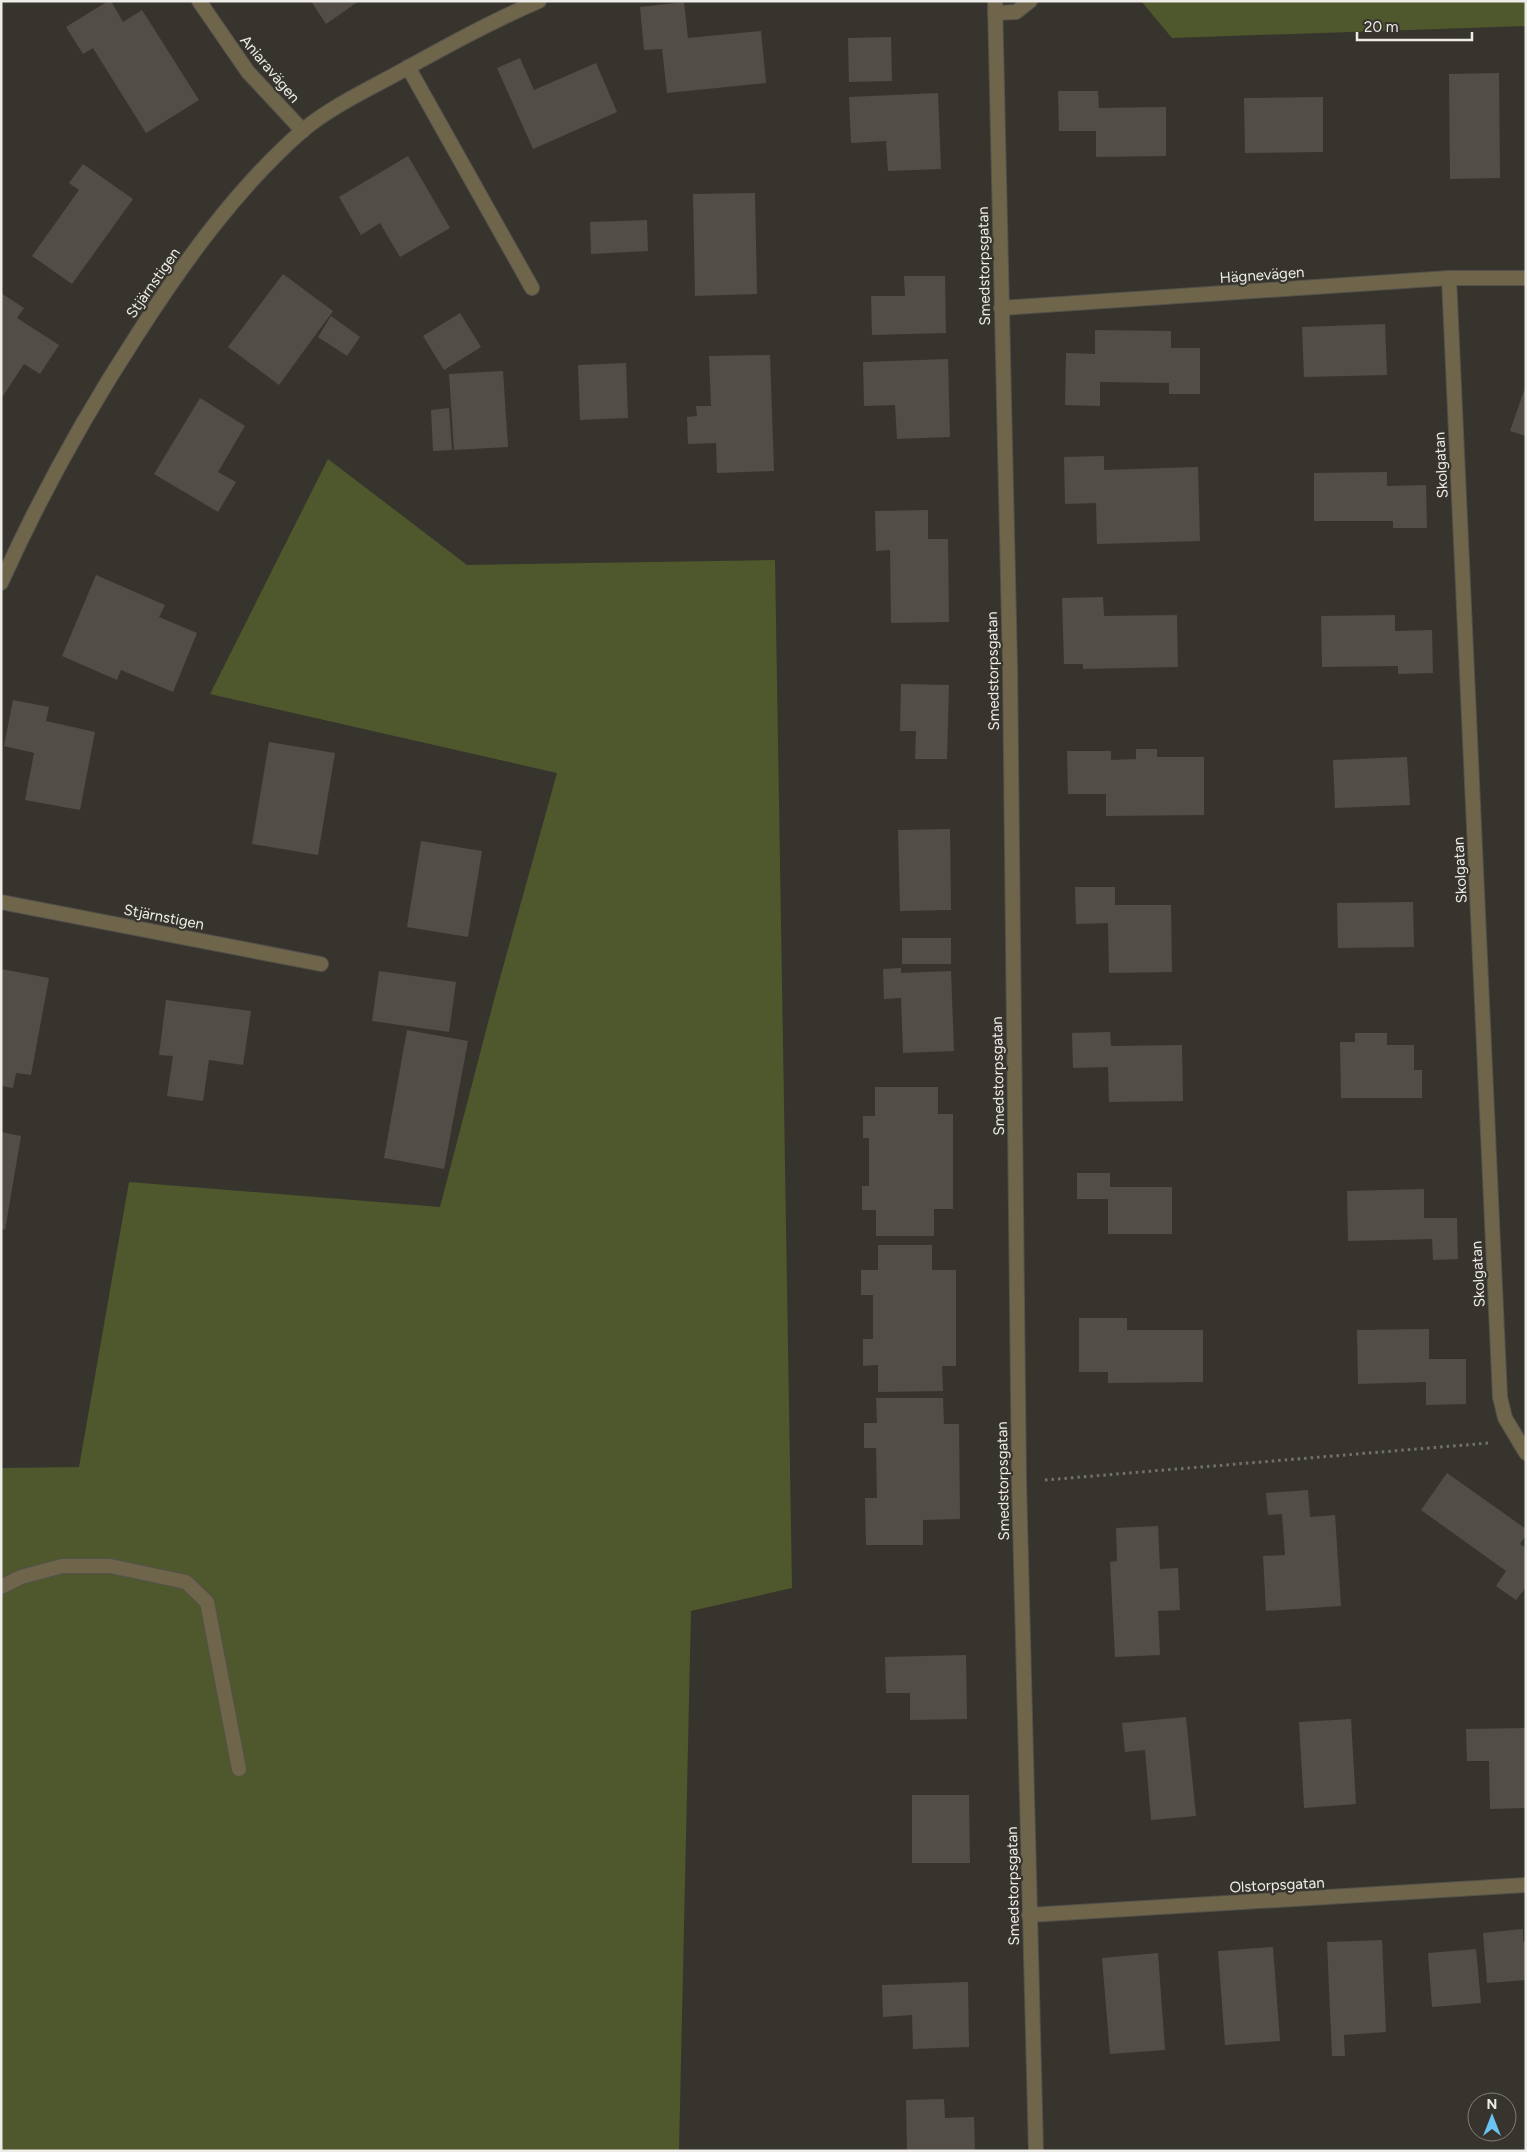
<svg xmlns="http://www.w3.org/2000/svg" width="1527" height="2152" font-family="Figtree,sans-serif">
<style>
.green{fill:#4e582c}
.building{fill:#524d47}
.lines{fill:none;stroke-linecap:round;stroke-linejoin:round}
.service-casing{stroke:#54514c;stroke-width:16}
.minor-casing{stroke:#54514c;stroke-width:16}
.tertiary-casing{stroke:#54514c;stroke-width:16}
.path{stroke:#73716b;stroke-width:3;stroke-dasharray:2.5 4;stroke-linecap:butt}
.service{stroke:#6e654a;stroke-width:14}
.minor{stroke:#6e654a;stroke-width:14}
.tertiary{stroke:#6e654a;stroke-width:14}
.labels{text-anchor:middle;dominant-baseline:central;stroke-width:4.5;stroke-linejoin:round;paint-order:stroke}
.street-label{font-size:15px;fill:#eeece8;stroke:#37342e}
</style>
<rect width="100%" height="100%" fill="#37342e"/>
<!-- green -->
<g class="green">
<polygon points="1141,1 1526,1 1526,26 1172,38"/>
<polygon points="328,459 467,565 775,560 792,1588 691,1611 679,2151 1,2151 1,1468 79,1467 129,1182 440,1207 495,996 557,773 210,694"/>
</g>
<!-- building -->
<g class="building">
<polygon points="108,1 111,1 123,22 142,10 199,100 146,133 93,48 83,54 66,27"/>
<polygon points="311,1 359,1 326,24"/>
<polygon points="684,2 688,38 761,31 766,83 667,93 662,49 644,50 640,7"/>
<polygon points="891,37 892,81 849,82 848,38"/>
<polygon points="520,58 534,90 596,63 617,112 533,149 497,68"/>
<polygon points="1499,73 1500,178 1450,179 1449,74"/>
<polygon points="1058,91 1098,91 1099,108 1166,107 1166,156 1096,157 1096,131 1059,131"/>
<polygon points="938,93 941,169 888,171 886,141 851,143 849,97"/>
<polygon points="1323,97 1323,152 1245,153 1244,98"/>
<polygon points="408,156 450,228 400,257 380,223 361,235 339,197"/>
<polygon points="83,164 133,199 72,284 32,256 79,190 69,183"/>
<polygon points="755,193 757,294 695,296 693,194"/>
<polygon points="647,220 648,251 591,254 590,222"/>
<polygon points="283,274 333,311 279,385 228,347"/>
<polygon points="904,276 945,276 946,333 872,335 871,296 905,296"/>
<polygon points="1,293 24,308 17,318 59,345 40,374 24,364 1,399"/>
<polygon points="460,313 481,347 444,370 423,336"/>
<polygon points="331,316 360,337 347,356 318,337"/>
<polygon points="1385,324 1387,375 1304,377 1302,327"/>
<polygon points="1095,330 1171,331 1171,348 1200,348 1200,394 1169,394 1169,383 1100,382 1100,406 1065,405 1066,353 1095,354"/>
<polygon points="770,355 774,471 717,473 716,443 688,444 687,417 697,416 696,406 711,406 709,356"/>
<polygon points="948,359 950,437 897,439 895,405 864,406 863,362"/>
<polygon points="626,363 628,418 580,420 578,365"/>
<polygon points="503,371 508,447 454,450 449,374"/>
<polygon points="1526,385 1526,436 1510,431"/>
<polygon points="200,398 245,426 218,472 236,482 218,512 154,474"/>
<polygon points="449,408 452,450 433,451 431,410"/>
<polygon points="1104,456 1104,470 1198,467 1200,541 1097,544 1096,503 1065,504 1064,457"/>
<polygon points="1387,472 1387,486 1426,485 1427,528 1393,528 1393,521 1314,521 1314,473"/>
<polygon points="928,510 928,539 948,539 949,622 891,623 890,550 876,551 875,511"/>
<polygon points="96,575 165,605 159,617 197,633 173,692 121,670 117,680 62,656"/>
<polygon points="1103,597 1104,616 1177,615 1178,667 1083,669 1083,664 1064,664 1062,598"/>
<polygon points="1395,615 1395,631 1432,630 1433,673 1398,674 1398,666 1322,667 1321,616"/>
<polygon points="901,684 949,685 947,759 915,759 916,731 900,731"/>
<polygon points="13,700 49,707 46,721 95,732 80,810 25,800 34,753 4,746"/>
<polygon points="269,742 335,753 318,855 252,844"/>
<polygon points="1136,749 1157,749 1157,757 1204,757 1204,815 1106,816 1106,794 1068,794 1067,751 1111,751 1111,760 1136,759"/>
<polygon points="1407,757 1410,805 1335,808 1333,760"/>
<polygon points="950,829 951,910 900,911 898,830"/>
<polygon points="421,841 482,851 468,937 407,927"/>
<polygon points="1075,887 1115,887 1115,905 1171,905 1172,972 1109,973 1108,923 1076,924"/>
<polygon points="1413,902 1414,947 1338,948 1337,903"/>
<rect x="902" y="938" width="49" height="26"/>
<polygon points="901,968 901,973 951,971 954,1051 903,1053 901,998 884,999 883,969"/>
<polygon points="1,969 49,978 31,1075 16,1073 13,1088 1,1086"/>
<polygon points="379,971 456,982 449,1032 372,1021"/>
<polygon points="166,1000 251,1011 243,1065 209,1060 203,1101 167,1096 173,1056 159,1055"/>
<polygon points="407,1030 468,1041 444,1169 384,1158"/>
<polygon points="1110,1032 1111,1046 1182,1045 1183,1101 1109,1102 1108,1067 1073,1068 1072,1033"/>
<polygon points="1355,1033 1387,1033 1387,1045 1414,1045 1414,1070 1422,1070 1422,1098 1341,1098 1340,1042 1355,1042"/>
<polygon points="875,1087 938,1087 938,1114 953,1114 953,1209 934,1209 934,1236 876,1236 876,1210 862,1210 862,1186 869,1186 869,1138 863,1138 863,1116 875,1116"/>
<polygon points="1,1132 21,1136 5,1230 1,1229"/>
<polygon points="1077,1173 1110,1173 1110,1187 1172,1187 1172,1234 1108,1234 1108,1199 1077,1199"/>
<polygon points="1424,1189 1424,1218 1457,1218 1458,1259 1433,1260 1432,1239 1348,1241 1347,1191"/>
<polygon points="878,1245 932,1245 932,1270 956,1270 956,1366 942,1366 943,1391 878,1392 878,1365 863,1366 863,1339 873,1339 873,1295 861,1295 861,1270 878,1270"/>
<polygon points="1079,1318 1127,1318 1127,1330 1203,1330 1203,1382 1108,1383 1108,1372 1079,1372"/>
<polygon points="1429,1329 1429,1359 1466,1359 1466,1404 1426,1405 1426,1382 1358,1384 1357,1330"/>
<polygon points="876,1398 943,1398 944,1424 959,1424 960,1519 923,1520 923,1545 866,1545 865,1498 877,1498 876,1448 864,1448 864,1423 877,1423"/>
<polygon points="1447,1473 1526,1529 1526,1535 1520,1544 1526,1548 1526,1587 1516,1600 1496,1586 1506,1571 1421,1510"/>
<polygon points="1308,1490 1310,1517 1335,1515 1341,1606 1266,1611 1263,1556 1285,1555 1282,1514 1268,1515 1266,1493"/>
<polygon points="1158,1526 1160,1569 1178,1568 1180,1610 1158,1611 1160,1655 1115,1657 1110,1562 1117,1561 1116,1528"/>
<polygon points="966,1655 967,1719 910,1720 910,1693 886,1693 885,1657"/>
<polygon points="1186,1717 1196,1816 1151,1820 1145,1750 1125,1752 1122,1723"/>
<polygon points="1351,1719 1356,1804 1304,1808 1299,1722"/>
<polygon points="1526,1728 1526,1808 1490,1809 1489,1761 1467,1761 1466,1729"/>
<polygon points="912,1795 969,1795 970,1863 912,1863"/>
<polygon points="1523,1929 1523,1942 1526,1941 1526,1980 1487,1983 1483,1933"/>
<polygon points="1382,1940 1386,2032 1344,2035 1345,2056 1332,2056 1327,1942"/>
<polygon points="1273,1947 1280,2041 1225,2045 1218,1951"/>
<polygon points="1476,1949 1481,2003 1432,2007 1428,1953"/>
<polygon points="1158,1953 1165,2050 1110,2054 1102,1958"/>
<polygon points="968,1982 969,2047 913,2049 912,2015 883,2017 882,1985"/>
<polygon points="944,2099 945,2118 974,2117 975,2151 907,2151 906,2100"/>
</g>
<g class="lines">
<defs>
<g id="service">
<polyline points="995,13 1016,12 1030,1"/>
<polyline points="1,1587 21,1577 62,1566 110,1566 186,1582 207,1602 239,1769"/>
</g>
<g id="minor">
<polyline points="199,1 248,72 303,131"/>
<polyline points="408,67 532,288"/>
<polyline points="1449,278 1500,1397 1505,1418 1526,1453"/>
<polyline points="1001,308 1449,278 1526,278"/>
<path d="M1,583C40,496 85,415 137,335C183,263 237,188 302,131C329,108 365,91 396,74C443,48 490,22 539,1"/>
<polyline points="1,902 321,964"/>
<polyline points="1029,1915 1526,1885"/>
</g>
<polyline id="tertiary" points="995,1 1010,667 1019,1482 1036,2151"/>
</defs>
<!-- service casing -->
<use href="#service" class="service-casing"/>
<!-- minor casing -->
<use href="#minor" class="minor-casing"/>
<!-- tertiary casing -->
<use href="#tertiary" class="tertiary-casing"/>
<!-- path -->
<polyline class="path" points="1045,1480 1489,1443"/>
<!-- service -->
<use href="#service" class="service"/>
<!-- minor -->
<use href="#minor" class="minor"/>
<!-- tertiary -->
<use href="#tertiary" class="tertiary"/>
</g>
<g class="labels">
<!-- street labels -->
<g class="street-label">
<text transform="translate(270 69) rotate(50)">Aniaravägen</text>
<text transform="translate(984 266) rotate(-91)">Smedstorpsgatan</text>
<text transform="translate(1262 275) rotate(-4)">Hägnevägen</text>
<text transform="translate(153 283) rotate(-55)">Stjärnstigen</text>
<text transform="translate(1441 465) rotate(-93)">Skolgatan</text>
<text transform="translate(993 671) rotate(-91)">Smedstorpsgatan</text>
<text transform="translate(1460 870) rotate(-93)">Skolgatan</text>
<text transform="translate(164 917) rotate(11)">Stjärnstigen</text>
<text transform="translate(998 1076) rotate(-91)">Smedstorpsgatan</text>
<text transform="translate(1478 1274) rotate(-93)">Skolgatan</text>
<text transform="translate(1003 1481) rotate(-91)">Smedstorpsgatan</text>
<text transform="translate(1277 1885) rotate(-3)">Olstorpsgatan</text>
<text transform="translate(1013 1886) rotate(-91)">Smedstorpsgatan</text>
</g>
</g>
<!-- border -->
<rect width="1527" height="2152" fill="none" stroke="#eeece8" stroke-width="5"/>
<!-- north arrow -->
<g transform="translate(1492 2117)"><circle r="24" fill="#37342e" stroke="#807e78"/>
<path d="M0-4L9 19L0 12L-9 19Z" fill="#6bc3f2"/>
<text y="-8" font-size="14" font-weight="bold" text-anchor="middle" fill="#eeece8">N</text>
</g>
<!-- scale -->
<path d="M1357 32v8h115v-8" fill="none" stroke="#eeece8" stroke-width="2.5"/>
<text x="1364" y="32" font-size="15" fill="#eeece8" stroke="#37342e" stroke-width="4" paint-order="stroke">20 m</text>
</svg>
